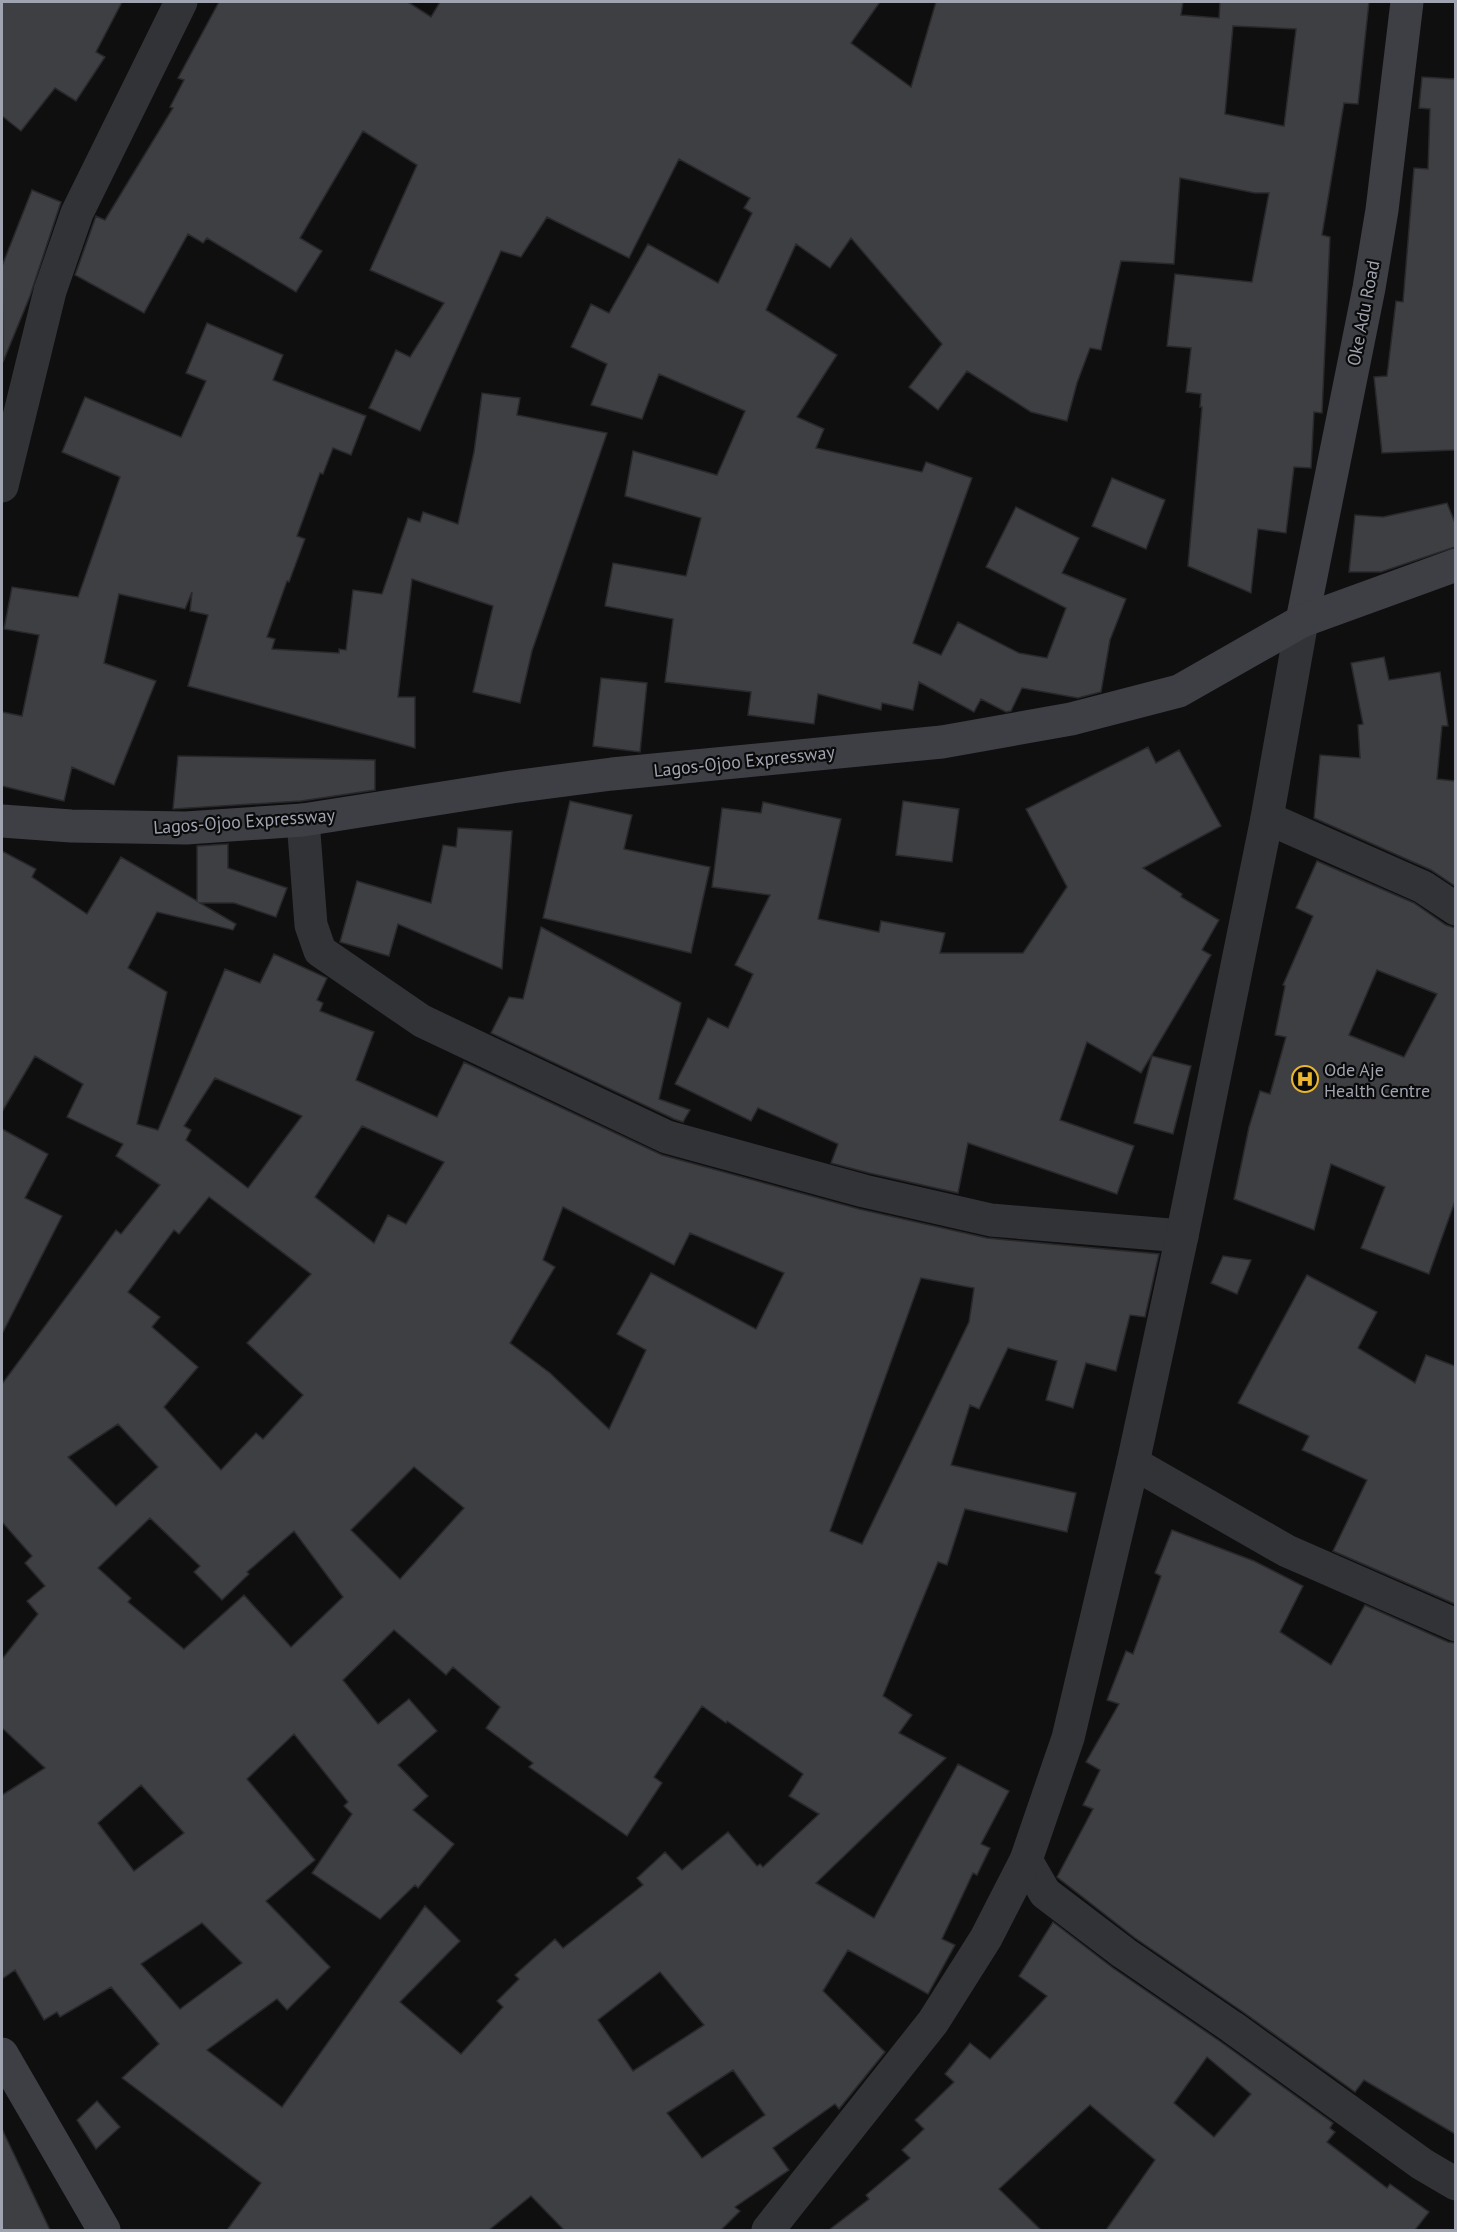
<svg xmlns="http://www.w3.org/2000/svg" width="1457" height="2232" font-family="'PT Sans',sans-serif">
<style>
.building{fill:#3e3f43;stroke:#29292c;stroke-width:1.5;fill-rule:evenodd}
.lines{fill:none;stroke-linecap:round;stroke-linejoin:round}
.street{stroke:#323337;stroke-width:33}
.secondary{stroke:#3e3f45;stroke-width:33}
.labels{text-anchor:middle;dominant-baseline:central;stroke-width:4.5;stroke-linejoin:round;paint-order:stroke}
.street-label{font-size:18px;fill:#a0a4b1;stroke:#0a0a0b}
.poi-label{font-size:18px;fill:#a0a4b1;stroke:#0a0a0b;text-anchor:start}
</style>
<rect width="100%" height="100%" fill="#0f0f10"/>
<!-- building -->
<g class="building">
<polygon points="2,2 122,2 96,52 105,57 76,101 55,88 21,131 2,116"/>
<path d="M219,2H408L431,17L440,2H880L851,43L911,87L936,2H1183L1181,15L1219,18L1220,2H1369L1358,104L1344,103L1322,235L1330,237L1322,413L1314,412L1311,468L1294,467L1286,533L1258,529L1251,593L1188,566L1202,407H1200L1201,394L1186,392L1191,348L1167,346L1175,274L1252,282L1269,193H1255L1180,178L1174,264L1121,261L1101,350L1090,348L1077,383L1067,421L1031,412L967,371L938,410L909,387L942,344L851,238L830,268L796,244L766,310L837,355L797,417L824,429L816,448L922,472L926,462L972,478L913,643L941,655L958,622L1019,653L1047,658L1066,608L986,567L1016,507L1079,538L1062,573L1126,599L1110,640L1101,692L1078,698L1022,688L1011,711L1006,712L981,699L974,712L919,682L913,710L882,703L881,710L818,694L814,724L748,715L751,692L665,682L673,619L605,606L613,563L686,576L701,518L625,496L633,451L717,475L745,411L659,374L642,419L591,405L607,364L571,347L591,304L609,313L648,244L718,283L752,213L744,208L750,198L679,159L629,258L547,217L521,257L501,251L420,431L369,408L396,350L410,357L444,303L370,270L417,165L363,131L300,238L322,251L296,292L207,238L203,243L188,234L144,313L75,275L96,216L105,220L173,108L170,107L184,80L178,78ZM1233,26L1296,29L1284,126L1225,114Z"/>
<polygon points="1422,77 1455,79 1455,450 1382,453 1374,377 1387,376 1396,301 1403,302 1414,168 1428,169 1430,109 1419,108"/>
<polygon points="32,190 61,202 30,296 3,362 2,266"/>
<polygon points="207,323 283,355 273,380 366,416 351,455 333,448 323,474 320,473 297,536 305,539 289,582 287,581 267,637 275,639 272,649 339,653 339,649 346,650 353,590 382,594 408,518 420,522 423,512 458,524 474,452 482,393 520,398 517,415 607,433 532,651 520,703 473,692 493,606 412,579 398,697 415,697 415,748 188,686 208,615 190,611 192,592 185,609 119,594 104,663 156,681 114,785 72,767 64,801 2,786 2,712 22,716 39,635 4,629 12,587 78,597 120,477 62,452 85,397 181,437 206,381 186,373"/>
<polygon points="1112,478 1165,500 1146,549 1092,526"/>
<polygon points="1447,503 1455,523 1455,547 1381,572 1349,572 1355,515 1383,517"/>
<polygon points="1384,657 1389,680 1440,672 1448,726 1442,726 1437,779 1455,781 1455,886 1431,870 1314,818 1320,755 1360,758 1358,725 1363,724 1351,663"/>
<polygon points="601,678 647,683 640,752 593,746"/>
<polygon points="1148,747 1156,763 1179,750 1221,826 1143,868 1182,894 1181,897 1219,920 1202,950 1211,955 1141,1073 1087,1042 1060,1120 1134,1146 1117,1194 968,1143 958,1193 869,1173 831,1163 838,1144 758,1108 751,1121 675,1084 708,1018 728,1028 753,974 735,965 770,895 712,887 722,808 761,813 763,802 841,819 818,919 879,932 881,921 945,933 940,953 1023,953 1067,887 1026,809"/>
<polygon points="178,756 375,760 375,790 301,801 173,809"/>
<polygon points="570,801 632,815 624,849 710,867 691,953 543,918"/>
<polygon points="903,801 959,809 952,862 896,855"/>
<polygon points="458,828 512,831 502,969 398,924 389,956 340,942 357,881 431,903 443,845 456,847"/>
<path d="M228,844V868L287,888L276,917L234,903H200L236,924L233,930L157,912L128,968L167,992L137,1124L158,1130L225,969L260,983L274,954L327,978L317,1000L323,1003L320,1011L374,1032L356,1080L437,1117L464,1062L662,1155L859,1209L987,1238L1159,1254L1145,1317L1130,1315L1116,1371L1086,1363L1073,1408L1046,1400L1057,1361L1008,1348L979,1409L970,1405L951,1465L1076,1493L1067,1532L965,1509L947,1565L938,1562L883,1696L912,1715L899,1733L946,1758L816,1883L874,1918L958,1764L1009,1791L981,1844L990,1848L977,1875L973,1873L942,1939L955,1945L928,1994L848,1950L823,1991L885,2052L839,2109L835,2104L773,2148L789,2170L735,2207L740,2211L721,2230H564L531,2196L489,2230H227L261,2183L122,2078L159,2044L111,1987L60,2017L57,2012L44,2020L15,1970L2,1979V1795L45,1768L2,1728V1659L38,1614L27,1601L45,1586L25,1563L32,1556L2,1522V1384L116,1230L121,1234L160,1185L116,1156L123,1144L67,1117L83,1084L35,1056L2,1112V851L36,869L32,877L87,914L121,857L197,901V846ZM215,1078L302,1116L248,1188L186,1140L191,1130L184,1126ZM362,1126L444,1162L406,1224L388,1215L374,1243L315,1197ZM209,1197L311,1274L247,1343L303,1395L263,1439L256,1433L221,1470L164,1407L198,1367L152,1327L160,1317L128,1292L174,1230L179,1234ZM563,1207L674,1265L690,1233L784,1273L756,1329L651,1273L617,1334L646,1350L609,1429L550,1373L510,1343L555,1267L543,1260ZM921,1278L974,1288L969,1322L862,1544L830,1531ZM118,1424L158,1467L116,1506L68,1457ZM414,1467L464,1508L400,1579L351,1530ZM150,1518L200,1566L194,1572L222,1600L249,1574L247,1572L294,1531L343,1597L291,1647L244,1595L184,1649L128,1602L131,1598L98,1568ZM394,1630L446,1675L453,1667L500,1707L486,1728L533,1763L529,1767L627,1836L662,1783L654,1777L702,1706L726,1723L727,1721L803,1774L789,1796L819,1814L763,1867L760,1864L757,1866L728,1832L682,1870L665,1852L637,1878L643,1885L563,1948L555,1939L515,1975L519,1979L497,2001L503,2007L461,2054L400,2002L460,1941L425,1906L282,2107L207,2050L277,1999L287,2010L330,1967L266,1901L315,1860L247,1779L294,1734L348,1802L344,1806L352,1814L312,1873L380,1919L415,1885L418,1888L454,1844L413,1810L428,1796L398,1765L437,1731L409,1699L378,1724L343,1680ZM141,1785L184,1833L134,1871L98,1823ZM202,1923L242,1963L180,2009L141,1964ZM660,1972L704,2025L633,2071L598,2020ZM733,2070L765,2115L702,2158L667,2113Z"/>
<path d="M1317,861L1414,903L1446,925L1455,928V1201L1429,1274L1361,1248L1385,1187L1331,1164L1314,1230L1234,1199L1249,1127L1260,1091L1270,1094L1286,1037L1275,1035L1285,986L1283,985L1313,916L1296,908ZM1377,970L1437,994L1404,1057L1349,1035Z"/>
<polygon points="541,927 681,1003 659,1099 690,1110 683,1122 674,1119 491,1033 509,997 523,999"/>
<polygon points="1152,1056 1191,1066 1173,1134 1134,1123"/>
<polygon points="2,1129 48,1154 25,1198 62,1216 2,1334"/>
<polygon points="1223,1256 1251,1260 1237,1294 1211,1283"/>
<polygon points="1307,1275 1377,1312 1358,1348 1415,1383 1426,1355 1455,1366 1455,1604 1333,1551 1367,1480 1302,1450 1309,1436 1238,1403"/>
<polygon points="1172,1530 1254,1561 1303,1586 1280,1632 1331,1665 1365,1605 1448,1642 1455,1643 1455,2134 1364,2080 1355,2092 1243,2012 1135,1938 1057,1877 1093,1809 1083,1805 1100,1770 1086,1762 1119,1704 1107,1700 1126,1651 1133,1654 1161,1576 1155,1573"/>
<path d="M1053,1922L1113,1968L1221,2042L1333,2123L1330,2128L1335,2132L1327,2142L1387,2188L1390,2184L1429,2212L1415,2230H1106L1155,2160L1090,2105L999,2189L1041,2230H829L869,2199L866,2195L910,2158L902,2150L924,2129L915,2120L954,2082L945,2074L970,2043L990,2059L1047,1996L1019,1976ZM1207,2057L1251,2094L1214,2137L1174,2103Z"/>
<polygon points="97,2101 120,2127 96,2149 77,2120"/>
<polygon points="2,2129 50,2230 2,2230"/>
</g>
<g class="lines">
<!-- street -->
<g class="street">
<polyline points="2,486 50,291 77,213 181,2"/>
<polyline points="1267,818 1423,887 1456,909"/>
<polyline points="303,820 311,925 320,951 422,1021 667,1137 864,1191 991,1220 1182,1236"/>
<polyline points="1133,1463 1287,1551 1456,1625"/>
<polyline points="1026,1860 1045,1893 1124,1953 1232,2027 1422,2164 1456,2184"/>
<polyline points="768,2230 933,2022 986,1938 1026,1860 1068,1738 1133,1463 1182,1236 1267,818 1302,621"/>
</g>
<!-- secondary -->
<g class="secondary">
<polyline points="1302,621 1369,288 1382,210 1407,2"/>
<polyline points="2,821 71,826 186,828 303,820 512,787 612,774 942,742 1071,719 1179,691 1302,621 1456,565"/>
<polyline points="2,2054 104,2230"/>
</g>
</g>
<!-- icons -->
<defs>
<symbol id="hospital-ring" viewBox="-11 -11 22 22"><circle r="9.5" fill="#0a0a0b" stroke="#eab62d" stroke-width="1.5"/><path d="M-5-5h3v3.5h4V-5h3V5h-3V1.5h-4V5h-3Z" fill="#eab62d"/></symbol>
</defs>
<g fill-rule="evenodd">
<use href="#hospital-ring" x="1290" y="1064" width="30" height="30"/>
</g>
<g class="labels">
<!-- street labels -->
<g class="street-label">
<text transform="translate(1363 313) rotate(-79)">Oke Adu Road</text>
<text transform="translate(744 761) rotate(-6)">Lagos-Ojoo Expressway</text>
<text transform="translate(244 821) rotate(-4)">Lagos-Ojoo Expressway</text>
</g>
<!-- poi labels -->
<g class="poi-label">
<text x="1324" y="1069">Ode Aje<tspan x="1324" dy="21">Health Centre</tspan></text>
</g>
</g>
<!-- border -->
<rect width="1457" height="2232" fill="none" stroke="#a0a4b1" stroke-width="6"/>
</svg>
